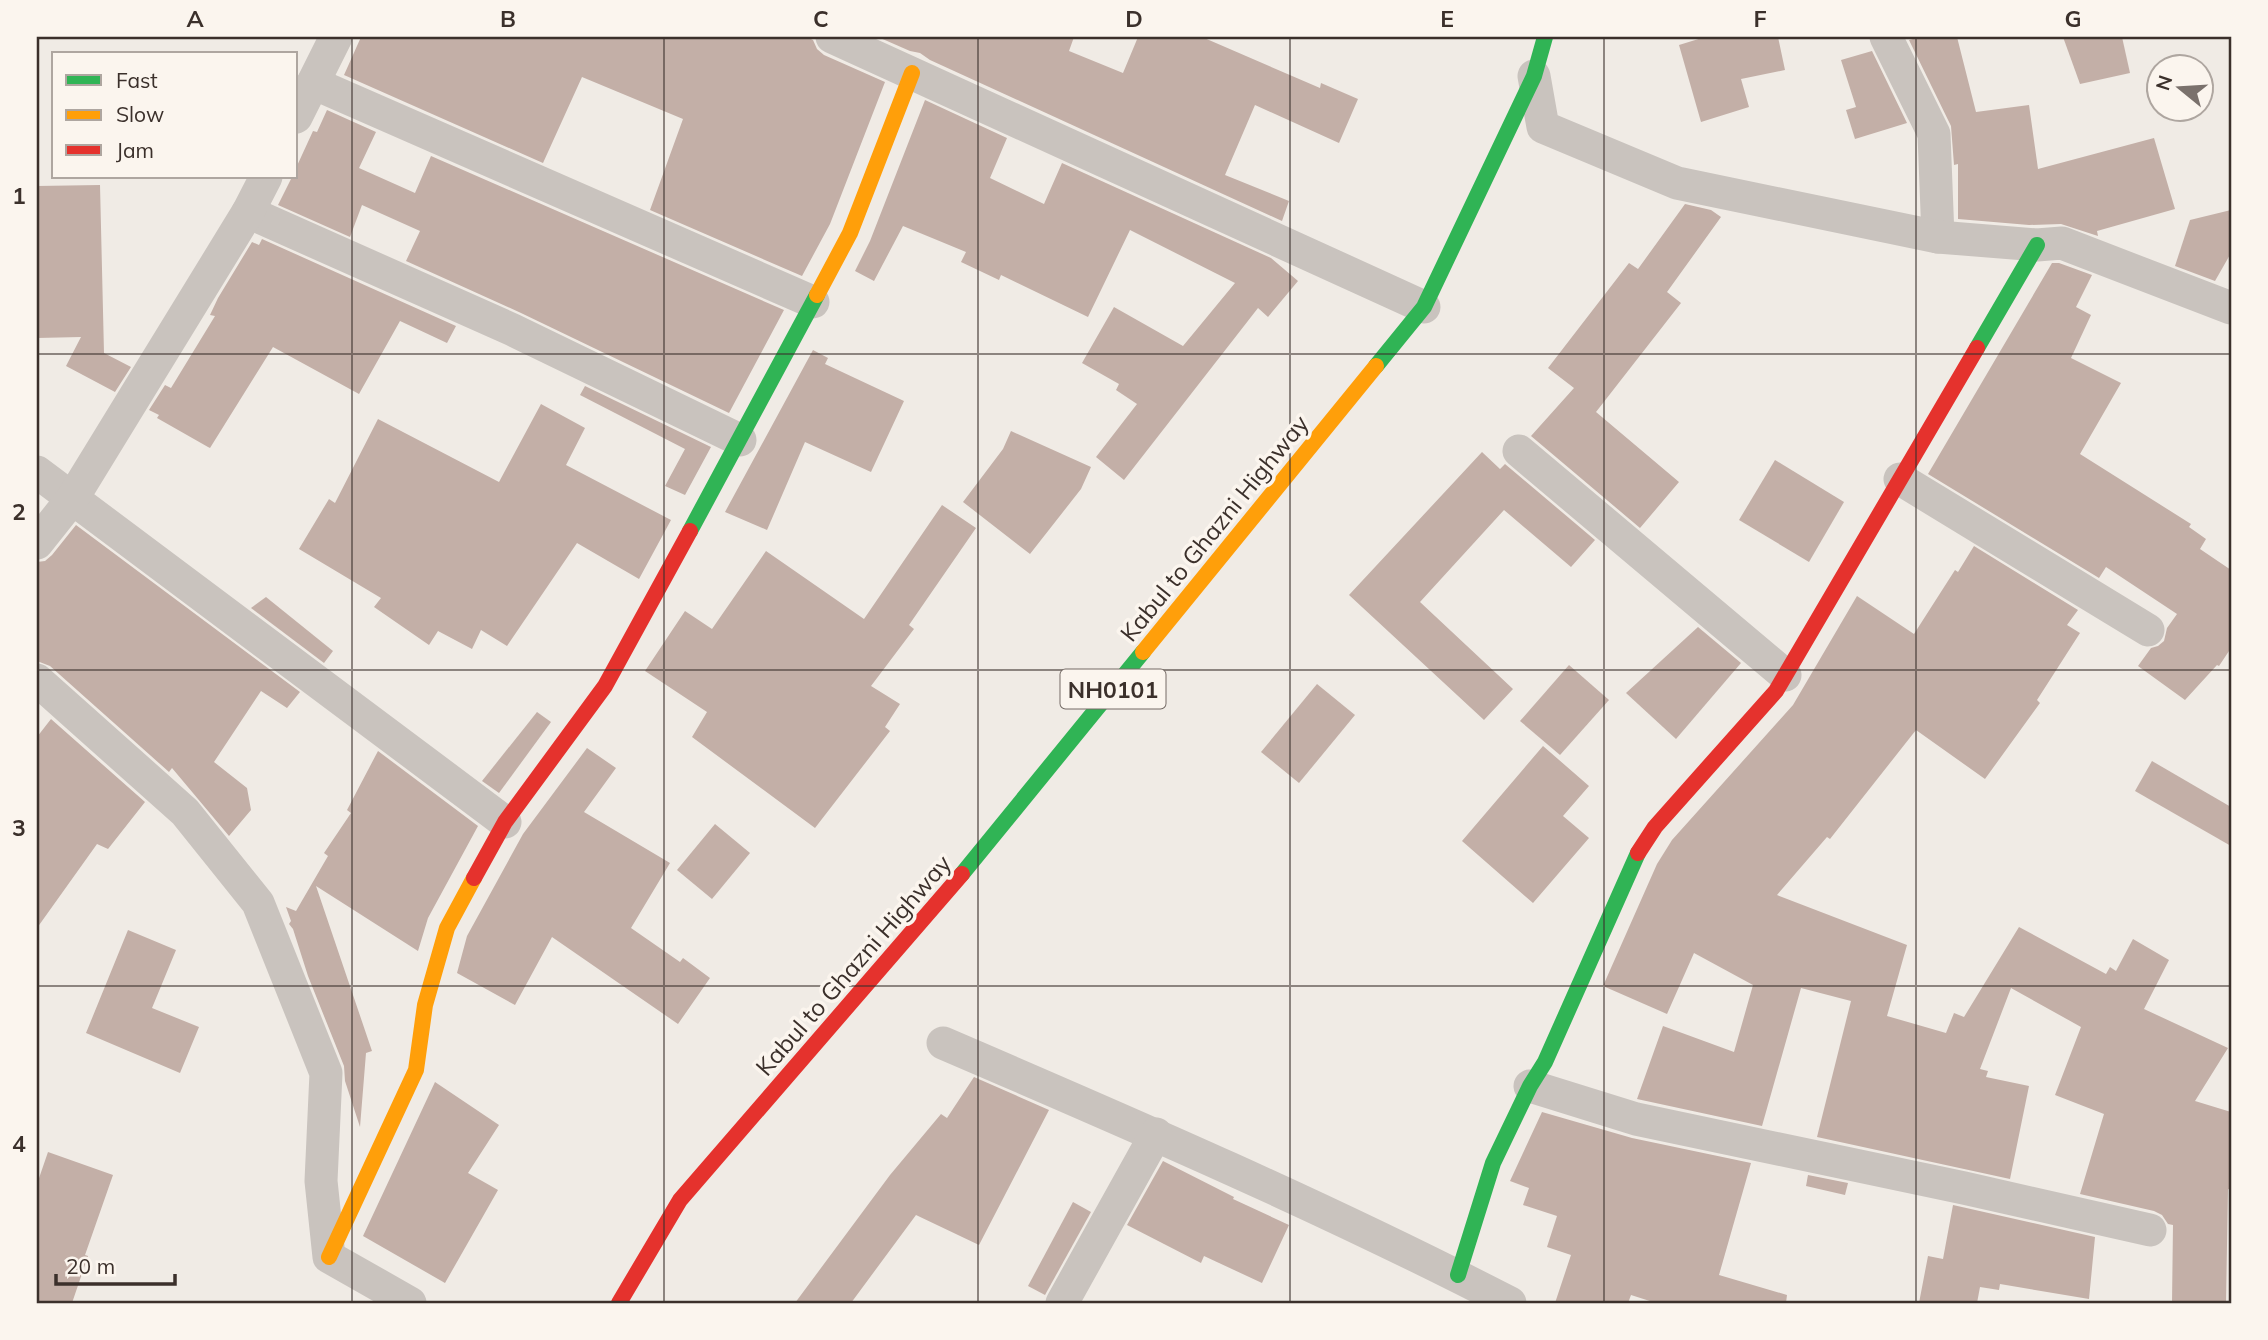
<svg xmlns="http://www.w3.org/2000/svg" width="2268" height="1340" font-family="Mulish,sans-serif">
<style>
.building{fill:#c3afa7}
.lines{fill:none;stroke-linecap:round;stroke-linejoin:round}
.street{stroke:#c9c3be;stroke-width:33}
.fast{stroke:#30b455;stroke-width:16}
.slow{stroke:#ff9f0a;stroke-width:16}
.jam{stroke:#e5322d;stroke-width:16}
.grid{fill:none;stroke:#3b302b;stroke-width:2;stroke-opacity:0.55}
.labels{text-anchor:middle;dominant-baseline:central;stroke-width:7;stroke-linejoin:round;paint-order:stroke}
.shield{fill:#fbf5ee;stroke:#756b66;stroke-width:2}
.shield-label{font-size:23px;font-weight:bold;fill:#3b302b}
.street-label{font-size:24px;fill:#3b302b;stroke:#fbf5ee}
.neatline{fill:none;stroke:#3b302b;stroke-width:2.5}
.grid-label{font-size:23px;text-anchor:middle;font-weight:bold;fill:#3b302b}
</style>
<rect width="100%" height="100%" fill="#f0ebe5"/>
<!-- building -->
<g class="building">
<polygon points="361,37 807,37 813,40 817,49 824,55 885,82 830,224 802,276 650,210 683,119 582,77 543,163 344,75"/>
<polygon points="878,37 1074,37 1069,51 1123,73 1138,37 1202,37 1320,88 1321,83 1358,99 1339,143 1255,105 1225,175 1289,201 1282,221 930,60 920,53 910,51"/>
<polygon points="1705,37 1778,37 1785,70 1741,79 1749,107 1701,122 1679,45"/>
<polygon points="1921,37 1957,37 1976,112 2029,105 2038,169 2154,138 2175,209 2097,231 2098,236 2061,224 2029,225 1958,219 1958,164 1954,165 1951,126 1909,40"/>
<polygon points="2063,37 2122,37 2130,73 2080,84"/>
<polygon points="1872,51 1907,123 1855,139 1846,110 1856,107 1841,60"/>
<polygon points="925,100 1007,138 990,178 1044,204 1062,163 1271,258 1298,281 1268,317 1258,308 1124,480 1096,457 1137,404 1116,390 1119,384 1082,363 1114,307 1183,346 1235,283 1130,230 1088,317 1001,275 999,280 961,262 966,252 903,226 874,281 855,271 870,241"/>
<polygon points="327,110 376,132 359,168 415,193 431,156 784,310 729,413 521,313 406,261 420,231 362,205 350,237 278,205 292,177 296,177 296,168 313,131 317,132"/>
<polygon points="100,185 104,353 131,367 115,392 66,366 81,337 37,338 37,186"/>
<polygon points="1685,204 1711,210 1721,217 1667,292 1681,303 1596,412 1679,482 1640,528 1531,436 1574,388 1548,368 1629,263 1638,269"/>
<polygon points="2231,210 2231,253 2215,281 2175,266 2190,220"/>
<polygon points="262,239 456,326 447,343 400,321 359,394 273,347 210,448 208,447 157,418 159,415 149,410 165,385 171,388 215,316 210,315 218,298 252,242 259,245"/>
<polygon points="2052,263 2059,263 2092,275 2076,307 2091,315 2071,358 2121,383 2080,454 2191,524 2189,527 2206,539 2200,549 2231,570 2231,648 2219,666 2217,665 2185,700 2138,666 2151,648 2158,646 2164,641 2167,628 2177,614 2106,567 2099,578 1928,474"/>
<polygon points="813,350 828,358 825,364 904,401 871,472 805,442 767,530 725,512"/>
<polygon points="585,386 711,447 685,495 665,486 685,449 580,395"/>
<polygon points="541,404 585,428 566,465 671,520 639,579 577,543 507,646 481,630 472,649 438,631 429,645 374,607 381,598 299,549 329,499 335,503 378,419 499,482"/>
<polygon points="1011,431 1091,467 1081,489 1030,554 963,502 1003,449"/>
<polygon points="1482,452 1500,469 1505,464 1595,540 1571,567 1504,510 1420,602 1513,689 1484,720 1349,595"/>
<polygon points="1775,460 1844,502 1809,562 1739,520"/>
<polygon points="942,505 976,528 909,625 914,629 871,686 900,704 885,727 890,731 815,828 692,737 707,712 645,671 685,611 712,629 766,551 864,619"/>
<polygon points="76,525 300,692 287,708 261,691 214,762 247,788 251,810 229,836 172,768 169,772 50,666 37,661 37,562 45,561 52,555"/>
<polygon points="1974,546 2078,610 2067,625 2080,633 2037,700 2040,703 1985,779 1916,730 1830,839 1827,837 1777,895 1907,945 1887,1016 1946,1033 1954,1013 1964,1017 2019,927 2106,974 2110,967 2116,971 2133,939 2169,960 2144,1009 2228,1048 2195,1101 2231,1112 2231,1190 2228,1189 2226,1303 2172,1303 2173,1225 2168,1224 2162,1215 2154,1211 2080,1194 2104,1114 2055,1095 2081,1027 2011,988 1980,1069 1988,1071 1986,1077 2029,1086 2010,1179 1817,1137 1851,1001 1801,988 1762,1126 1637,1099 1663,1026 1734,1052 1753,985 1694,953 1667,1014 1603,986 1657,864 1672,840 1793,705 1857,596 1914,634 1955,570 1958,572"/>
<polygon points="266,597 333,651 324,663 251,608"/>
<polygon points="1698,627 1741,663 1676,739 1626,693"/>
<polygon points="1569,665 1609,700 1560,755 1520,721"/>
<polygon points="1317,684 1355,715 1299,783 1261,752"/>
<polygon points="537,712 551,722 499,793 482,781"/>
<polygon points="51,719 145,802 108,849 97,844 37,928 37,737"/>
<polygon points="1543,746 1589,786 1563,816 1589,838 1533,903 1462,841"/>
<polygon points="587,748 616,768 584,812 670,863 631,928 680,962 683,958 710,978 678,1024 552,937 515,1005 457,973 467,936 523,834"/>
<polygon points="378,751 478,826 428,918 418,951 316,886 372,1051 366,1053 360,1127 345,1081 344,1066 308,976 293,929 289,924 291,921 286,907 296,911 328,856 324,853 351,813 347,810"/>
<polygon points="2152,761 2231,807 2231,846 2135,791"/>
<polygon points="715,824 750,853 712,899 677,870"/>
<polygon points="128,930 176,950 152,1008 199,1027 180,1073 86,1033"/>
<polygon points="974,1077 1049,1110 979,1245 916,1215 851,1303 795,1303 890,1175 941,1114 947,1118"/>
<polygon points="435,1082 499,1125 468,1173 498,1190 445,1283 363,1236"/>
<polygon points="1542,1112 1632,1138 1751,1163 1719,1275 1787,1295 1786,1303 1656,1303 1631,1295 1628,1303 1555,1303 1571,1255 1547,1247 1557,1216 1523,1205 1529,1188 1510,1181"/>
<polygon points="48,1152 113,1175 85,1255 88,1256 72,1303 37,1303 37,1184"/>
<polygon points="1163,1161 1234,1197 1233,1199 1289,1225 1262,1283 1204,1256 1201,1263 1127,1225"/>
<polygon points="1808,1175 1848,1183 1845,1195 1806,1186"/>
<polygon points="1073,1202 1091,1212 1045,1295 1028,1286"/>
<polygon points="1953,1205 2095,1237 2089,1299 2000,1284 1999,1290 1980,1287 1977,1303 1919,1303 1928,1256 1943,1259"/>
</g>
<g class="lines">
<!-- street -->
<g class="street">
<polyline points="832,37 1424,307"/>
<polyline points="1886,37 1934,134 1938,237"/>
<polyline points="1534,76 1543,127 1677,183 1938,237 2037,245 2062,243 2231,308"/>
<polyline points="313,83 813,302"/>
<polyline points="296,117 336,37"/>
<polyline points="248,212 513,330 740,440"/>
<polyline points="1519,451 1785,675"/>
<polyline points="37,472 505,822"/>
<polyline points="1900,479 2148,630"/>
<polyline points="37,543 72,499 248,212 266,177"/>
<polyline points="37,680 185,812 258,903 326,1073 321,1181 329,1257 410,1303"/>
<path d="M943,1043C1134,1125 1326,1208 1510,1303"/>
<polyline points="1530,1086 1636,1119 1964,1188 2150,1230"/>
<polyline points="1062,1303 1156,1134"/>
</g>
<!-- fast -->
<g class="fast">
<polyline points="1977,348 2037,245"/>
<polyline points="1376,366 1424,307 1534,76 1545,37"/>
<polyline points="690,531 817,295"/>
<polyline points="962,874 1143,652"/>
<polyline points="1458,1275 1493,1163 1530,1086 1545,1062 1638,853"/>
</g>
<!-- slow -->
<g class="slow">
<polyline points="817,295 850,233 912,73"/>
<polyline points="1143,652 1376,366"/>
<polyline points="329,1257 416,1070 425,1005 447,928 474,878"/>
</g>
<!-- jam -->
<g class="jam">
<polyline points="1638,853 1655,827 1776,691 1977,348"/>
<polyline points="474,878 505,822 605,686 690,531"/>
<polyline points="619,1303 680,1200 962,874"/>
</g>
</g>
<!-- grid -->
<path class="grid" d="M352,37V1303M664,37V1303M978,37V1303M1290,37V1303M1604,37V1303M1916,37V1303M37,354H2231M37,670H2231M37,986H2231"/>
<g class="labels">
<!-- shield labels -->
<rect class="shield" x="1060.5" y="669.5" width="105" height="39" rx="5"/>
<g class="shield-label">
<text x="1113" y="689">NH0101</text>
</g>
<!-- street labels -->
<g class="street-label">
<text transform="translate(1214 528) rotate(-51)">Kabul to Ghazni Highway</text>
<text transform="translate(853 965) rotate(-49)">Kabul to Ghazni Highway</text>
</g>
</g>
<!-- border -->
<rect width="2268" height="1340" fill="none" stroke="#fbf5ee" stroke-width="77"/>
<!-- legend -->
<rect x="52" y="52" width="245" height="126" fill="#fbf5ee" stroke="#aea6a0" stroke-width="2"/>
<rect x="66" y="75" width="35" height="10" fill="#30b455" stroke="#aea6a0" stroke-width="2"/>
<text x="116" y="88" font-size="21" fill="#3b302b">Fast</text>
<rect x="66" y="110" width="35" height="10" fill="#ff9f0a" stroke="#aea6a0" stroke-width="2"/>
<text x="116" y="122" font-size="21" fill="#3b302b">Slow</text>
<rect x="66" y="145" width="35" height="10" fill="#e5322d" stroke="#aea6a0" stroke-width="2"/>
<text x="116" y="158" font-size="21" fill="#3b302b">Jam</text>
<!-- north arrow -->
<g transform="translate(2180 88) rotate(288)"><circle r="33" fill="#fbf5ee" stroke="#aea6a0" stroke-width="2"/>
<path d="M0-5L12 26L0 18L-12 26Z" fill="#7a716c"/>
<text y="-10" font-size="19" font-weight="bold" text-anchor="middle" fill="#3b302b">N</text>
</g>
<!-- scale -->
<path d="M56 1274v10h119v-10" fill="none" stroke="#3b302b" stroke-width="3.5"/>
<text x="66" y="1274" font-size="21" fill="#3b302b" stroke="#fbf5ee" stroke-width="5" paint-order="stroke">20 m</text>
<rect x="38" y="38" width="2192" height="1264" class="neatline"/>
<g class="grid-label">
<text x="195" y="27">A</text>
<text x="508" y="27">B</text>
<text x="821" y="27">C</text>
<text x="1134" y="27">D</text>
<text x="1447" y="27">E</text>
<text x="1760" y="27">F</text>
<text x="2073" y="27">G</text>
<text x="19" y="204">1</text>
<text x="19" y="520">2</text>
<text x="19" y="836">3</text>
<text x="19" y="1152">4</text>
</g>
</svg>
